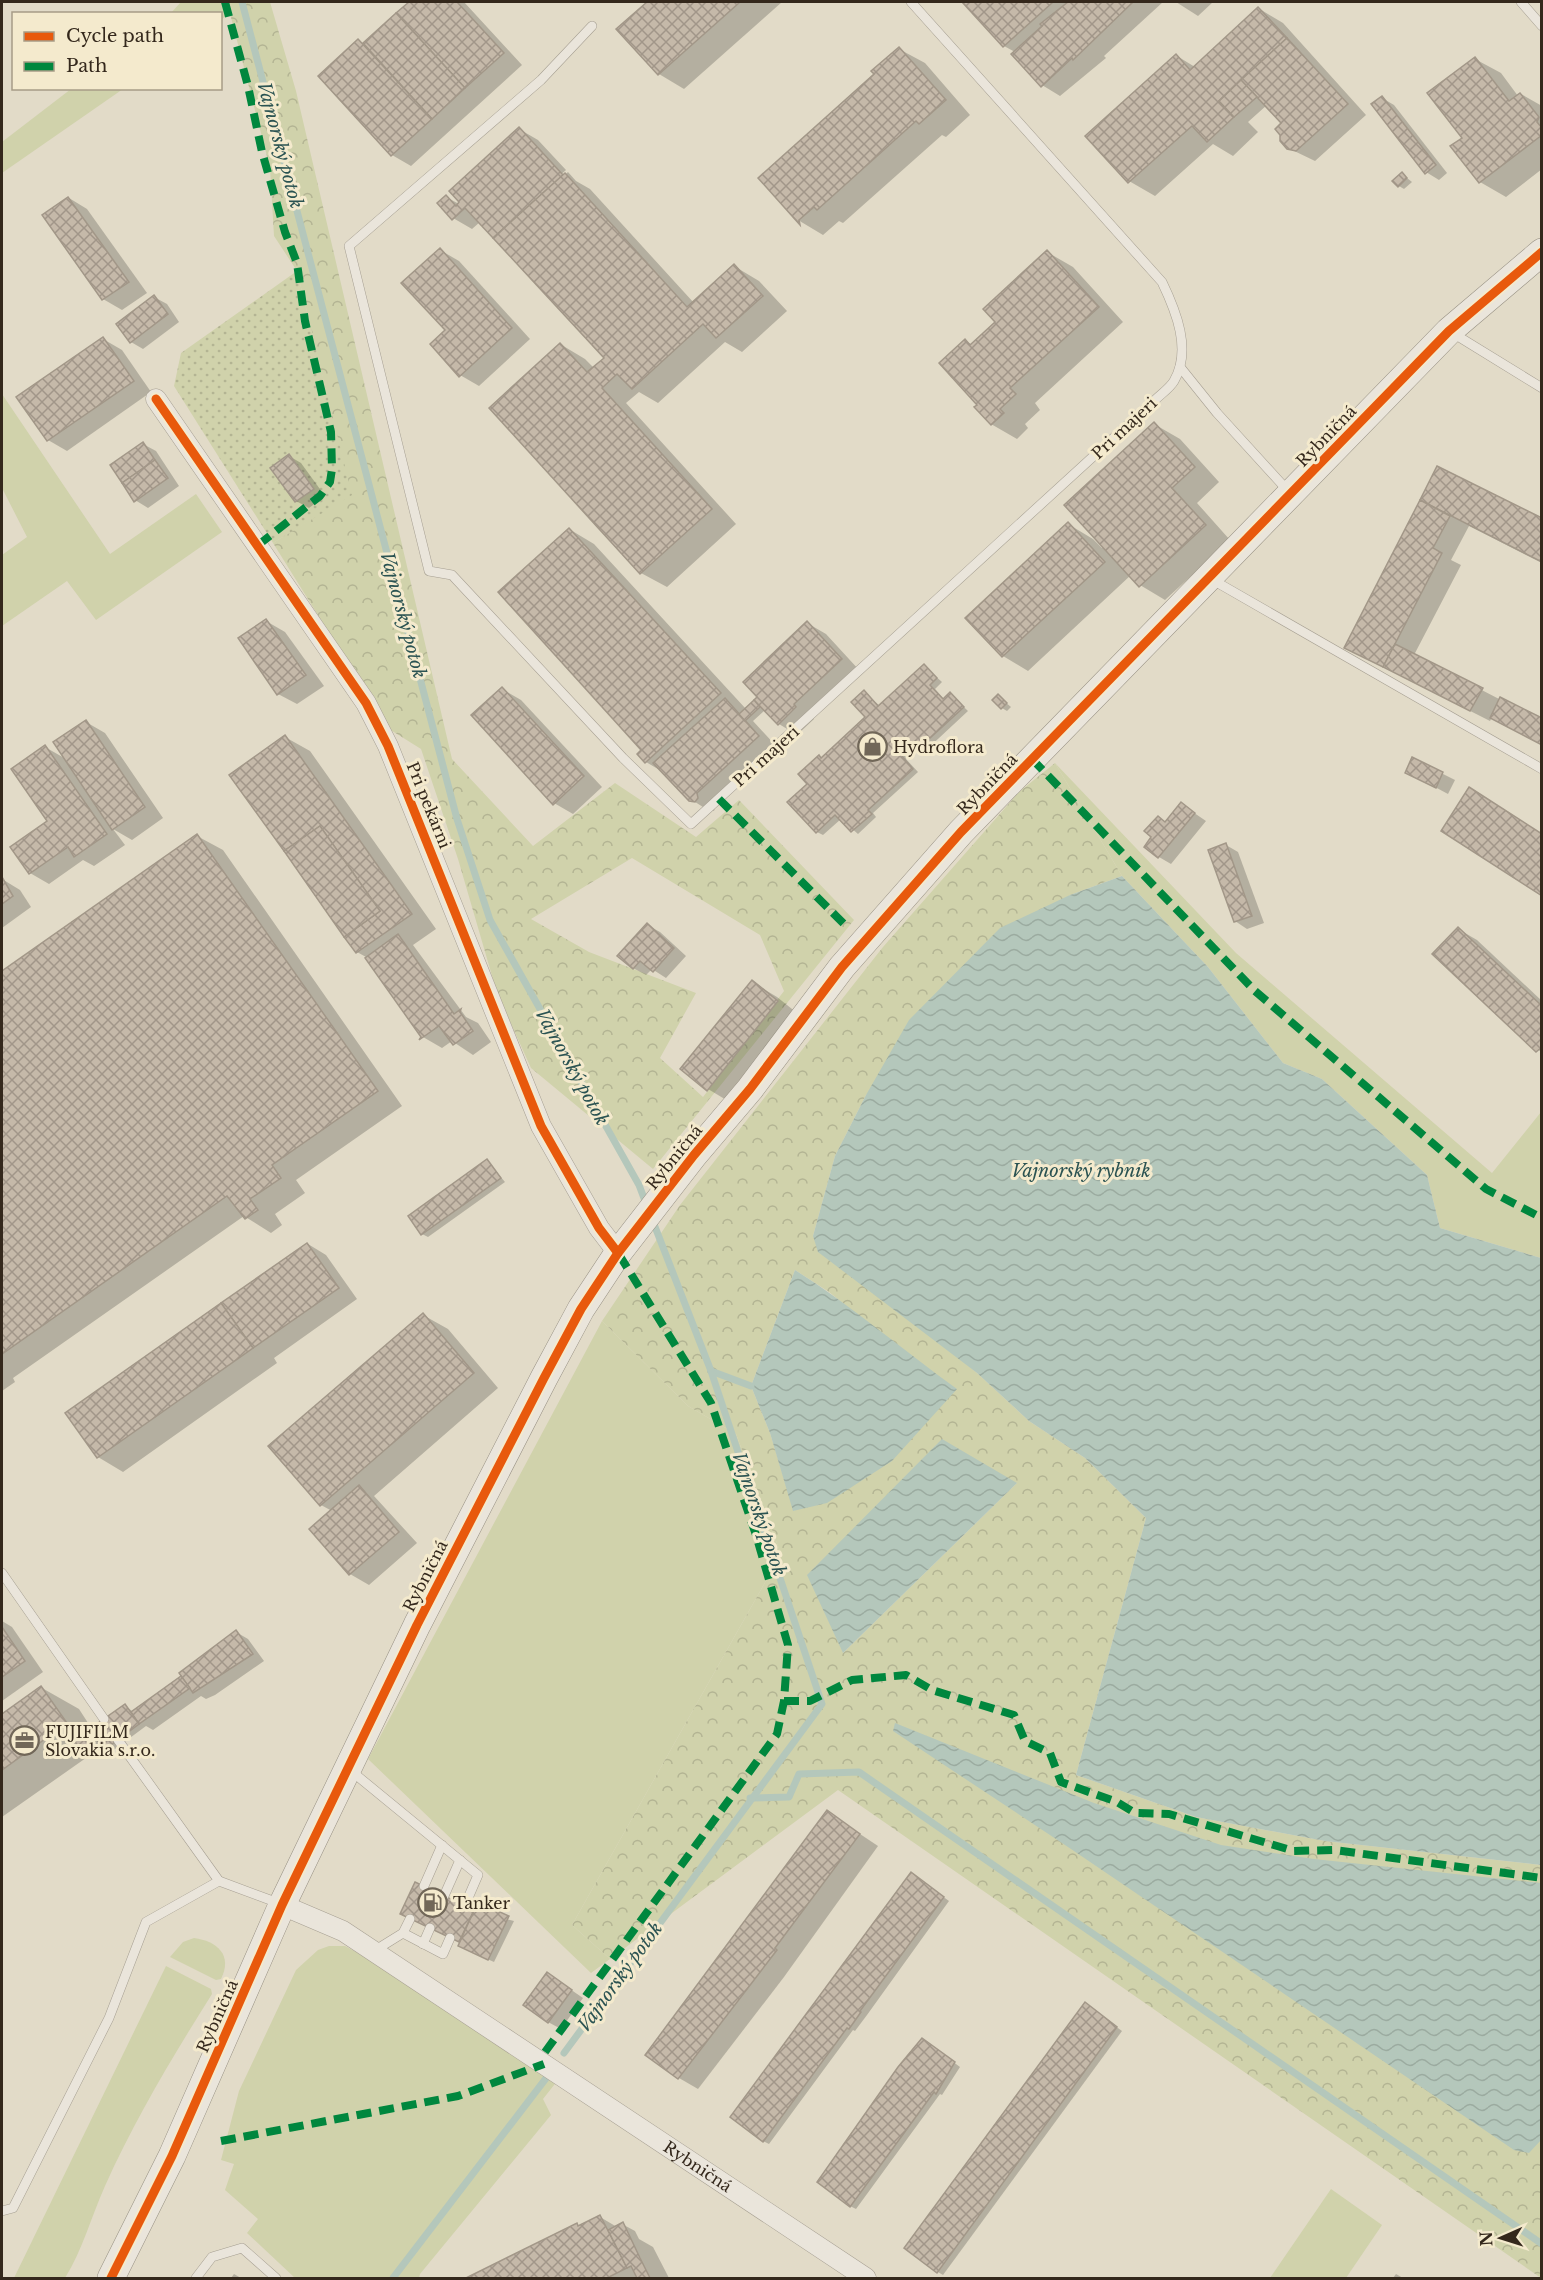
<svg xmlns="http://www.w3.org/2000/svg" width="1543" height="2280" font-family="'Libre Baskerville',serif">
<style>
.grass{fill:#d0d2ab}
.forest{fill:url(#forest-crowns);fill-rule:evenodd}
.garden{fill:url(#garden-dots)}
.water{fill:url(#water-waves)}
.shadow{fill:#0003}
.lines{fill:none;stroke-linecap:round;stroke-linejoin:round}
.stream{stroke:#b4c7bb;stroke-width:7}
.building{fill:url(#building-cross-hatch);stroke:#a29788;stroke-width:1.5}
.service-casing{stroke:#a69f92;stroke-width:10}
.minor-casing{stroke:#a69f92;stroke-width:21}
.secondary-casing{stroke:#968f82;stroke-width:28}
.service{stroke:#eae5db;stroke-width:9}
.minor{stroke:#eae5db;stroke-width:20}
.secondary{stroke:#eae5db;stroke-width:27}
.quiet{stroke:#00873e;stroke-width:8;stroke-dasharray:15 8;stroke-linecap:butt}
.cycleway-casing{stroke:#f4eacd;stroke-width:13}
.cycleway{stroke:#e8590c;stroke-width:9}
.labels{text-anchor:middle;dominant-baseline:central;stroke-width:6;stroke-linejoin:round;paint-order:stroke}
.street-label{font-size:16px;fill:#34281c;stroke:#f4eacd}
.poi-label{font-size:16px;fill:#34281c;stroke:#f4eacd;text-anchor:start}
.water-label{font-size:18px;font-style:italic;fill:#2b5352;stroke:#f4eacd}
</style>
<defs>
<pattern id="forest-crowns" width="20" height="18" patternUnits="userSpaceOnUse" patternTransform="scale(1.5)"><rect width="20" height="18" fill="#d0d2ab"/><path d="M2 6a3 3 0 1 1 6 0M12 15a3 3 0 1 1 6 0" fill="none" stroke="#b3b493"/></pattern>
<pattern id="garden-dots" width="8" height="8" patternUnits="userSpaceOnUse" patternTransform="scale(1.5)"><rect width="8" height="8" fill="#d0d2ab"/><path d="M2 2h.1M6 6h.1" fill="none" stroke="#b3b493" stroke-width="1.8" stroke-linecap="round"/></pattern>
<pattern id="water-waves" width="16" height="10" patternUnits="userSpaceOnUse" patternTransform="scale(1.5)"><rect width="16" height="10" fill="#b4c7bb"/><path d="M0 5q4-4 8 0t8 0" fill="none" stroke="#9baba0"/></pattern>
<pattern id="building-cross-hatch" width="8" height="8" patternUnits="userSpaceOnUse" patternTransform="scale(1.5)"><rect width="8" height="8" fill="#c5b9a9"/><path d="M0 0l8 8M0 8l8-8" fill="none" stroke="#a19689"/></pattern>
</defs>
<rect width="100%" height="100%" fill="#e2dbc8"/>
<!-- grass -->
<g class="grass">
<polygon points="181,2 227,2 231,12 221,20 220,14 170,14"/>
<polygon points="71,89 123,89 2,173 2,142"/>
<polygon points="2,394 110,554 196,494 222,532 96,620 67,581 2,626 2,555 27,537 2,488"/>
<polygon points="1055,763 1236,953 1492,1173 1541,1112 1541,1258 1440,1228 1427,1175 1322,1079 1283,1063 1208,967 1122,876"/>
<polygon points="602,1321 688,1406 736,1434 781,1554 572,1925 610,1959 591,1973 368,1759"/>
<path d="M194,1938C217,1941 233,1955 221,1979L216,1980L170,1957L183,1942Z"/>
<polygon points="329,1946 345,1946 358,1953 558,2080 543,2099 551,2115 420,2274 419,2278 295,2278 247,2233 258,2219 225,2190 234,2164 221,2160 239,2091 296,1970 318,1950"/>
<path d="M166,1966L211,1989L212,1994C173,2056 135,2119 105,2186C91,2217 83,2249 65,2278H14Z"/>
<polygon points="1331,2189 1382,2225 1346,2278 1270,2278"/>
</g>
<!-- forest -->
<g class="forest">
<path d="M227,2H270L296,91L452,759L533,846L615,783L696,837L739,800L854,920L653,1169L531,1068L497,993L458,859L421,749L389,729L273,543L351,494L297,271L274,236L270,168ZM632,858L760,935L784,991L703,1097L660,1058L696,993L589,952L531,919Z"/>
<path d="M1055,763L1122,876L1070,895L866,1095L835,1156L813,1236L977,1373L1029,1421L1085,1458L1146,1518L1076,1775L1196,1817L1325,1841L1541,1865V2278L838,1790L610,1959L572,1925L781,1554L736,1434L688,1406L602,1321L680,1205L883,947L1019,792ZM795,1270L829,1292L880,1333L794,1511L770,1433L751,1386ZM1017,1483L843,1653V1652L808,1575Z"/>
</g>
<!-- garden -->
<polygon class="garden" points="297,271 352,495 273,543 174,386 181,353"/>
<!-- water -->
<g class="water">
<polygon points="1122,876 1208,967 1283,1063 1322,1079 1427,1175 1440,1228 1541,1258 1541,1865 1325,1841 1196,1817 1076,1775 1146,1518 1085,1458 1029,1421 977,1373 818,1252 813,1236 835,1156 866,1095 909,1020 1000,928 1070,895"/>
<path d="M795,1270C852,1306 903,1350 957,1389L892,1461L827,1503L793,1511L770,1433L751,1386Z"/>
<polygon points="942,1439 1017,1483 843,1653 807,1575"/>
<polygon points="895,1723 1094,1803 1221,1845 1314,1859 1541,1883 1542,2139 1529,2153 1514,2150 1071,1849 893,1731"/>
</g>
<!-- shadow -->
<g class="shadow">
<polygon points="411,2 464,2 522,65 411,166 392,155 358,41 364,44"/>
<polygon points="649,2 782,2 684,89 659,74 618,29"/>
<polygon points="963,2 1163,2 1104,56 1106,58 1060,96 1042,85 1015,52 1004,46"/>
<polygon points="1176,2 1213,2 1198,16"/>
<polygon points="1258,8 1283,23 1366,115 1315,161 1288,148 1283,123 1267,105 1248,122 1258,132 1233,156 1213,144 1155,196 1129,181 1177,56 1195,67"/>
<polygon points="899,49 925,63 970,115 946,137 942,135 843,223 839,221 823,235 798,220 876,74"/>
<polygon points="1475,59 1501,73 1518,96 1521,94 1542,106 1542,169 1506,197 1480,182 1452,147 1464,138"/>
<polygon points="1382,98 1394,105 1447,173 1439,180 1426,172"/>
<polygon points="519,129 538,140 566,170 496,234 498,236 568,172 576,181 590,189 694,303 734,266 759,281 787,311 742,352 725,342 658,403 639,392 626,403 736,524 667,587 641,573 491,408 560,344 585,359 594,368 606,359 480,222 472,229 453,218 446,197 459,204"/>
<polygon points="1402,174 1412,182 1404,189 1399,186"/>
<polygon points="69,198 87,209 147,293 122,310 103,299"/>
<polygon points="440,250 459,261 530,339 479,386 460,375 447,331"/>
<polygon points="1047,252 1073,267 1123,322 1035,403 1040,410 1025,424 1028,428 1017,439 991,424 965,341 973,345 997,322"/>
<polygon points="154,297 167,304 179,322 143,349 131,342"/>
<polygon points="103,339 122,350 151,392 67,451 48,440 18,397"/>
<polygon points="1154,424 1180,439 1219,482 1197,503 1230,540 1165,600 1140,585 1131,575 1028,671 1003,656 1068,524 1093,539 1102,548 1104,546"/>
<polygon points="143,444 156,451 179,486 148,508 135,500"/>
<polygon points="289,456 301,463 325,496 309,508 296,501 272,468"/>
<polygon points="1438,468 1542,520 1542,563 1469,526 1451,560 1461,565 1414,655 1501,700 1490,721 1346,648"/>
<polygon points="569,529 594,544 746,709 759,697 807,623 826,634 860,671 812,716 814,719 797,735 779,724 765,710 753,721 777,747 716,804 714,811 703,807 684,795 663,772 646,762"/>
<polygon points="266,621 285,632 324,686 297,704 278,694"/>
<polygon points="924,666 942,682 935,689 944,699 950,694 968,711 924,752 918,748 906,759 918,772 873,813 876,817 858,834 841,819 823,835 817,832 789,802 809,784 822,759 867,717 864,692 880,706"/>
<polygon points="502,689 521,700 602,787 573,814 554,803"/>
<polygon points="998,696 1011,707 1007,711 1002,708"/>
<polygon points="86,722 105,733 163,818 132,840 113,829 125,845 94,866 83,860 49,884 30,873 49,821 45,747 66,759"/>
<polygon points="285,737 310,751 436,929 413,945 466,1017 478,1023 491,1042 473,1055 452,1041 442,1048 423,1037 366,957 357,952"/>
<polygon points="1413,759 1455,780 1448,794 1420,779"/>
<polygon points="1181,804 1206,821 1171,864 1159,857 1153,837 1159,818 1166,823"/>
<polygon points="197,836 223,850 402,1106 296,1180 305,1193 275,1214 282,1225 271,1233 244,1216 13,1378 15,1382 2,1391 2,973"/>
<polygon points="1226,845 1238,852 1264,923 1247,929 1235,921"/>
<polygon points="2,879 20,890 31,907 2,928"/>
<polygon points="647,925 660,932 686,956 666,978 652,969 646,975 633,968"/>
<polygon points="1458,929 1477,940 1542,1001 1542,1053 1434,954"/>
<polygon points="752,982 777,997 802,1017 733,1104 708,1089"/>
<polygon points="487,1161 505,1182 428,1237 422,1234"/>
<polygon points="308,1244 326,1255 357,1299 274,1358 277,1363 123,1472 98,1457"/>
<polygon points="423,1315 448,1329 498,1388 374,1496 417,1543 369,1585 350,1574 332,1511 321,1505"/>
<polygon points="2,1621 12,1627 43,1672 2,1701"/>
<polygon points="236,1632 248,1639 264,1661 215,1695 206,1699 201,1696 153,1730 146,1726 111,1752 103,1746 2,1817 2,1716 42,1688 79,1709 92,1729 125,1705 133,1712 184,1676 181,1673 187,1667"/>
<polygon points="827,1812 878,1846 784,1977 698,2089 679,2078"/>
<polygon points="917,1878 949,1901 867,2015 855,2031 853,2030 769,2144 763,2141"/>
<polygon points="416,1884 475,1912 514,1921 494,1962 465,1949 461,1942 407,1916"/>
<polygon points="548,1974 583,1998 561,2029 548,2022"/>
<polygon points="1091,2008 1122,2031 943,2275 938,2272"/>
<polygon points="928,2043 960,2067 942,2095 940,2094 856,2209 850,2206"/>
<polygon points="600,2217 617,2227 622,2224 635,2231 639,2239 653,2247 669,2278 470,2278 577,2225 579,2227"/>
<polygon points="234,2274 241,2278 231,2278"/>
<polygon points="1396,2274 1403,2278 1393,2278"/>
</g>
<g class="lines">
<!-- stream -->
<g class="stream">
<polyline points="242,2 457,819 490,920 639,1185 647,1206"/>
<polyline points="711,1371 751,1386"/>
<polyline points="750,1798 789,1797 799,1774 859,1772 1542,2244"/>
<polyline points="564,2053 822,1704 711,1371 652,1219"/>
<polyline points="393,2278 547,2077"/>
</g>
</g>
<!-- building -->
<g class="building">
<polygon points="409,2 457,2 504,53 465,88 396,13"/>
<polygon points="647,2 740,2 658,75 616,29"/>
<polygon points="962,2 1053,2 1003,47"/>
<polygon points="1068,2 1133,2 1073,60 1072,58 1041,87 1011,54 1042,26 1040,24"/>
<polygon points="1258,7 1287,38 1219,101 1234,117 1207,142 1192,126 1128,183 1085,136 1176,54 1190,70"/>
<polygon points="396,13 465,88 432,119 363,43"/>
<polygon points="1287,38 1348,104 1296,151 1287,149 1280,141 1280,135 1275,129 1281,123 1241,80"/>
<polygon points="358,39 432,119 391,156 318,76"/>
<polygon points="899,47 946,100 919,124 916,121 817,210 814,207 799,220 800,225 758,178 874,74 871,71"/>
<polygon points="1475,57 1509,101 1520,93 1539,117 1537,122 1542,128 1542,135 1479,183 1450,146 1462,138 1427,93"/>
<polygon points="1241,80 1257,97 1234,117 1219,101"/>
<polygon points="1382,96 1436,165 1425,174 1371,104"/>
<polygon points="519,127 563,175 493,238 465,208 452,220 437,203 446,195 456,206 459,202 449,191"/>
<polygon points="1402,172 1407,178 1398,187 1392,181"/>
<polygon points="565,173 687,307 734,264 763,296 716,338 703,324 632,389 617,374 602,388 712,509 640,574 489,408 560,343 587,372 604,358 493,238"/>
<polygon points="68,197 129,282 102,300 42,215"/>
<polygon points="440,248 512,328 459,377 430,344 445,330 401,283"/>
<polygon points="1047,250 1099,307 1010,388 1016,394 1000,409 1004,413 991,425 974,407 977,405 939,363 965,339 970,345 995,322 983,309"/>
<polygon points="154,295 168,314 130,343 116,324"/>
<polygon points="103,337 134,381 47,441 16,397"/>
<polygon points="1154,422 1195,467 1172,488 1206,525 1139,587 1064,505"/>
<polygon points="143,442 155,460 122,483 110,465"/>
<polygon points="289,454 314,489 295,502 270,468"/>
<polygon points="155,460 168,478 134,502 122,483"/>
<polygon points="1437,466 1542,518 1542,562 1420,500"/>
<polygon points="1420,500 1450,516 1433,548 1442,553 1383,667 1344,648"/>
<polygon points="1068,522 1105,562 1002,657 965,618"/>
<polygon points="569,528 721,693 645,763 637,754 641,750 498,592"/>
<polygon points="266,619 306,675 277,695 238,638"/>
<polygon points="807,621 842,659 794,704 796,707 778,725 754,700 757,697 743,682"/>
<polygon points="1395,644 1483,688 1470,711 1383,667"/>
<polygon points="924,664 937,678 930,685 943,699 950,692 964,707 918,749 913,744 901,755 913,769 868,810 872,814 851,832 835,815 816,833 787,802 807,784 798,774 819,755 821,758 865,717 851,702 864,690 878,706"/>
<polygon points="502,687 584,776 553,805 471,715"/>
<polygon points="998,694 1007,703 1001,709 992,700"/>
<polygon points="1500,697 1542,718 1542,745 1490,718"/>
<polygon points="725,698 759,736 697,793 698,798 695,802 689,801 653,763"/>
<polygon points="754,700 760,707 745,721 739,714"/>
<polygon points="86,720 145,807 112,830 53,742"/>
<polygon points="285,735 412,914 356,953 344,937 380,911 320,826 284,851 229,775"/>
<polygon points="45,745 107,834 74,857 68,847 29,874 10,847 47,821 11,769"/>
<polygon points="1412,757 1443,772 1436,788 1405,773"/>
<polygon points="1469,787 1542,834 1542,896 1441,831"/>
<polygon points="1181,802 1195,813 1158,858 1144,847 1151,837 1144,831 1158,816 1165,822"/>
<polygon points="320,826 380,911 344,937 284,851"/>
<polygon points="197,834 378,1091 272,1165 281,1178 250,1199 258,1210 245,1219 227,1196 2,1354 2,971"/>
<polygon points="1226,843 1252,916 1234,922 1208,850"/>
<polygon points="2,877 13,896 2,904"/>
<polygon points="647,923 674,948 653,972 640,961 633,969 617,956"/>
<polygon points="1458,927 1542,1006 1542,1047 1536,1052 1432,954"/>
<polygon points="398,934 454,1014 461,1009 460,1012 473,1031 453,1045 439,1026 419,1040 421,1037 365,958"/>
<polygon points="752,980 778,1001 707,1091 680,1069"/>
<polygon points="487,1159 501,1178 421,1235 408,1216"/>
<polygon points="307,1243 339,1288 253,1348 221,1303"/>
<polygon points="221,1303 253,1348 97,1458 65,1413"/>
<polygon points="423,1313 474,1373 320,1506 268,1446"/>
<polygon points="359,1485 399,1532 349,1575 309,1529"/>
<polygon points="2,1627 25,1661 2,1677"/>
<polygon points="236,1630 253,1654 193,1693 179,1673"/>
<polygon points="181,1676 190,1688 139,1724 131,1712"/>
<polygon points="41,1686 67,1723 2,1770 2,1714"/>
<polygon points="125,1704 139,1724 104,1750 97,1740 81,1751 74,1740"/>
<polygon points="827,1810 860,1834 775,1948 777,1950 678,2079 645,2055"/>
<polygon points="911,1872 944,1897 860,2011 861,2012 849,2029 847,2028 763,2142 730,2117"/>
<polygon points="415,1882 474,1910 459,1942 400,1914"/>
<polygon points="478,1902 509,1916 488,1960 458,1946"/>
<polygon points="547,1972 572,1990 548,2023 523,2005"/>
<polygon points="1085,2002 1117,2027 937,2273 904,2248"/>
<polygon points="922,2038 955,2062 936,2094 934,2092 850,2207 817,2182 898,2067"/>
<polygon points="600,2215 627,2268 607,2278 466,2278 577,2223 578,2226"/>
<polygon points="623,2222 640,2258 650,2278 637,2278 631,2266 627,2268 608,2230"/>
</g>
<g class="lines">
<defs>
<g id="service">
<polyline points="1521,2 1542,26"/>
<path d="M592,26L541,80L349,246L429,571L452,575L623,758L691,824L1155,400C1161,394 1170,388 1174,381C1192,350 1176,311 1162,282L911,2"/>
<polyline points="1451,332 1542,388"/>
<polyline points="1180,367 1217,413 1289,492"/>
<polyline points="1211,579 1542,769"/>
<polyline points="2,1573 104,1719"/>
<polyline points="118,1740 219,1881"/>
<polyline points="350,1770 478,1875 465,1905"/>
<polyline points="424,1886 442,1845"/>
<polyline points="444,1896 460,1860"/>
<polyline points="403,1933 443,1954 450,1938"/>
<polyline points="423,1944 430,1928"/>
<polyline points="374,1951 403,1933 410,1919"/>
<polyline points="2,2211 13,2208 109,2018 146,1922 219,1881 281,1904"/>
<polyline points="196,2278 212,2257 242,2248 276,2278"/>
</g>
<g id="minor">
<polyline points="156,399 366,703 388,746 541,1126 599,1228 618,1253"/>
<path id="s1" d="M282,1905L343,1931L866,2278"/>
</g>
<polyline id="secondary" points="111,2278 172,2156 282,1905 417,1625 544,1378 581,1309 618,1253 694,1155 750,1089 842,967 961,832 1449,331 1542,252"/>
</defs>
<!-- service casing -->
<use href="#service" class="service-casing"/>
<!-- minor casing -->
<use href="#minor" class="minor-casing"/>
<!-- secondary casing -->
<use href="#secondary" class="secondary-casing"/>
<!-- service -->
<use href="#service" class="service"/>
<!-- minor -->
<use href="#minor" class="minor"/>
<!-- secondary -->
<use href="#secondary" class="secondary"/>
<!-- quiet -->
<g class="quiet">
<polyline points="225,2 248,86 262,152 285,232 297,263 305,321 331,432 332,469 330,482 320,496 257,546"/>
<polyline points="1032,759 1255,991 1486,1189 1542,1218"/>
<polyline points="719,799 848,928"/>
<polyline points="784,1701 810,1701 852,1680 906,1675 932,1690 1014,1715 1025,1741 1050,1753 1061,1782 1117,1802 1135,1813 1169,1814 1294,1851 1334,1850 1542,1878"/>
<polyline points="545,2052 777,1734 784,1701 788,1645 756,1535 711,1403 618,1253"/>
<polyline points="221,2141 458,2096 544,2064"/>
</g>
<defs>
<g id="cycleway">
<polyline points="156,399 366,703 388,746 541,1126 599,1228 618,1253"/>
<polyline points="111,2278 172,2156 282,1905 417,1625 544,1378 581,1309 618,1253 694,1155 750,1089 842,967 961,832 1449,331 1542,252"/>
</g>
</defs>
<!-- cycleway casing -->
<use href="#cycleway" class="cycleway-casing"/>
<!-- cycleway -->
<use href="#cycleway" class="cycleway"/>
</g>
<!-- icons -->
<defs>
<symbol id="shop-ring" viewBox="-11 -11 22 22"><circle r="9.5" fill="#f4eacd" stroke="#716758" stroke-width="1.5"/><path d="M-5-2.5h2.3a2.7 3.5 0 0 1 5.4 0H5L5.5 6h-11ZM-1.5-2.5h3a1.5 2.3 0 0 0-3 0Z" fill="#716758"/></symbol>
<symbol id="office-ring" viewBox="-11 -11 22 22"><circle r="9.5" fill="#f4eacd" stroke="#716758" stroke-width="1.5"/><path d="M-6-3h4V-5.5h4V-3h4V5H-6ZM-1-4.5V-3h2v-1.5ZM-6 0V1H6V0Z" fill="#716758"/></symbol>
<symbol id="fuel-ring" viewBox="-11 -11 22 22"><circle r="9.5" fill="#f4eacd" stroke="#716758" stroke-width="1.5"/><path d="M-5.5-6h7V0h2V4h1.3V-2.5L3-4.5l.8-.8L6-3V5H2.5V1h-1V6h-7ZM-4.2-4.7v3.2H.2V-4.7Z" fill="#716758"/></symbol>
</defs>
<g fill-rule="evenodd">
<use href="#shop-ring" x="856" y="730" width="33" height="33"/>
<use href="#office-ring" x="8" y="1724" width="33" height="33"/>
<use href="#fuel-ring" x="416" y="1886" width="33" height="33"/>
</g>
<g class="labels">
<!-- street labels -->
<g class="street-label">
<text transform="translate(1124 428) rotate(-43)">Pri majeri</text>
<text transform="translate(1326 436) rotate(-46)">Rybničná</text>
<text transform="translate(766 756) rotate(-42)">Pri majeri</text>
<text transform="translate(987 784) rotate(-46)">Rybničná</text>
<text transform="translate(429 805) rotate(68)">Pri pekárni</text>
<text transform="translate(674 1157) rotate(-51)">Rybničná</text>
<text transform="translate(425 1576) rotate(-63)">Rybničná</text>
<text transform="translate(217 2016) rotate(-66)">Rybničná</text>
<text stroke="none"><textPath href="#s1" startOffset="492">Rybničná</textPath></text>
</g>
<!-- poi labels -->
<g class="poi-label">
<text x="893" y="747">Hydroflora</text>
<text x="45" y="1732">FUJIFILM<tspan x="45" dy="18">Slovakia s.r.o.</tspan></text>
<text x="453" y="1903">Tanker</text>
</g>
<!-- water labels -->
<g class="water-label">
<text transform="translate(280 145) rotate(75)">Vajnorský potok</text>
<text transform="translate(403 615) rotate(75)">Vajnorský potok</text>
<text transform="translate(572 1067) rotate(61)">Vajnorský potok</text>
<text x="1081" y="1171">Vajnorský rybník</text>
<text transform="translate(759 1514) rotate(71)">Vajnorský potok</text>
<text transform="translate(620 1977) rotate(-54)">Vajnorský potok</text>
</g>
</g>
<!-- border -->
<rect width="1543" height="2280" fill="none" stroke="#34281c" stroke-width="6"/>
<!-- legend -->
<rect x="12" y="12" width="210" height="78" fill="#f4eacd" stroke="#a79c86" stroke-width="1.5"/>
<rect x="24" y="32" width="30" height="9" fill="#e8590c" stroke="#a79c86" stroke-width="1.5"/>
<text x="66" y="42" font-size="18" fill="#34281c">Cycle path</text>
<rect x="24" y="62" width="30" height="9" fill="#00873e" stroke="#a79c86" stroke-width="1.5"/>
<text x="66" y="72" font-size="18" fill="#34281c">Path</text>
<!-- north arrow -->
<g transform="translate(1501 2238) rotate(267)" stroke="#f4eacd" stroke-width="4.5" paint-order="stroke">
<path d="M0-4.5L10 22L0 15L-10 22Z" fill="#34281c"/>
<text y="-9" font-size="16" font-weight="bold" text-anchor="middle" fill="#34281c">N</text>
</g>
</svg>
